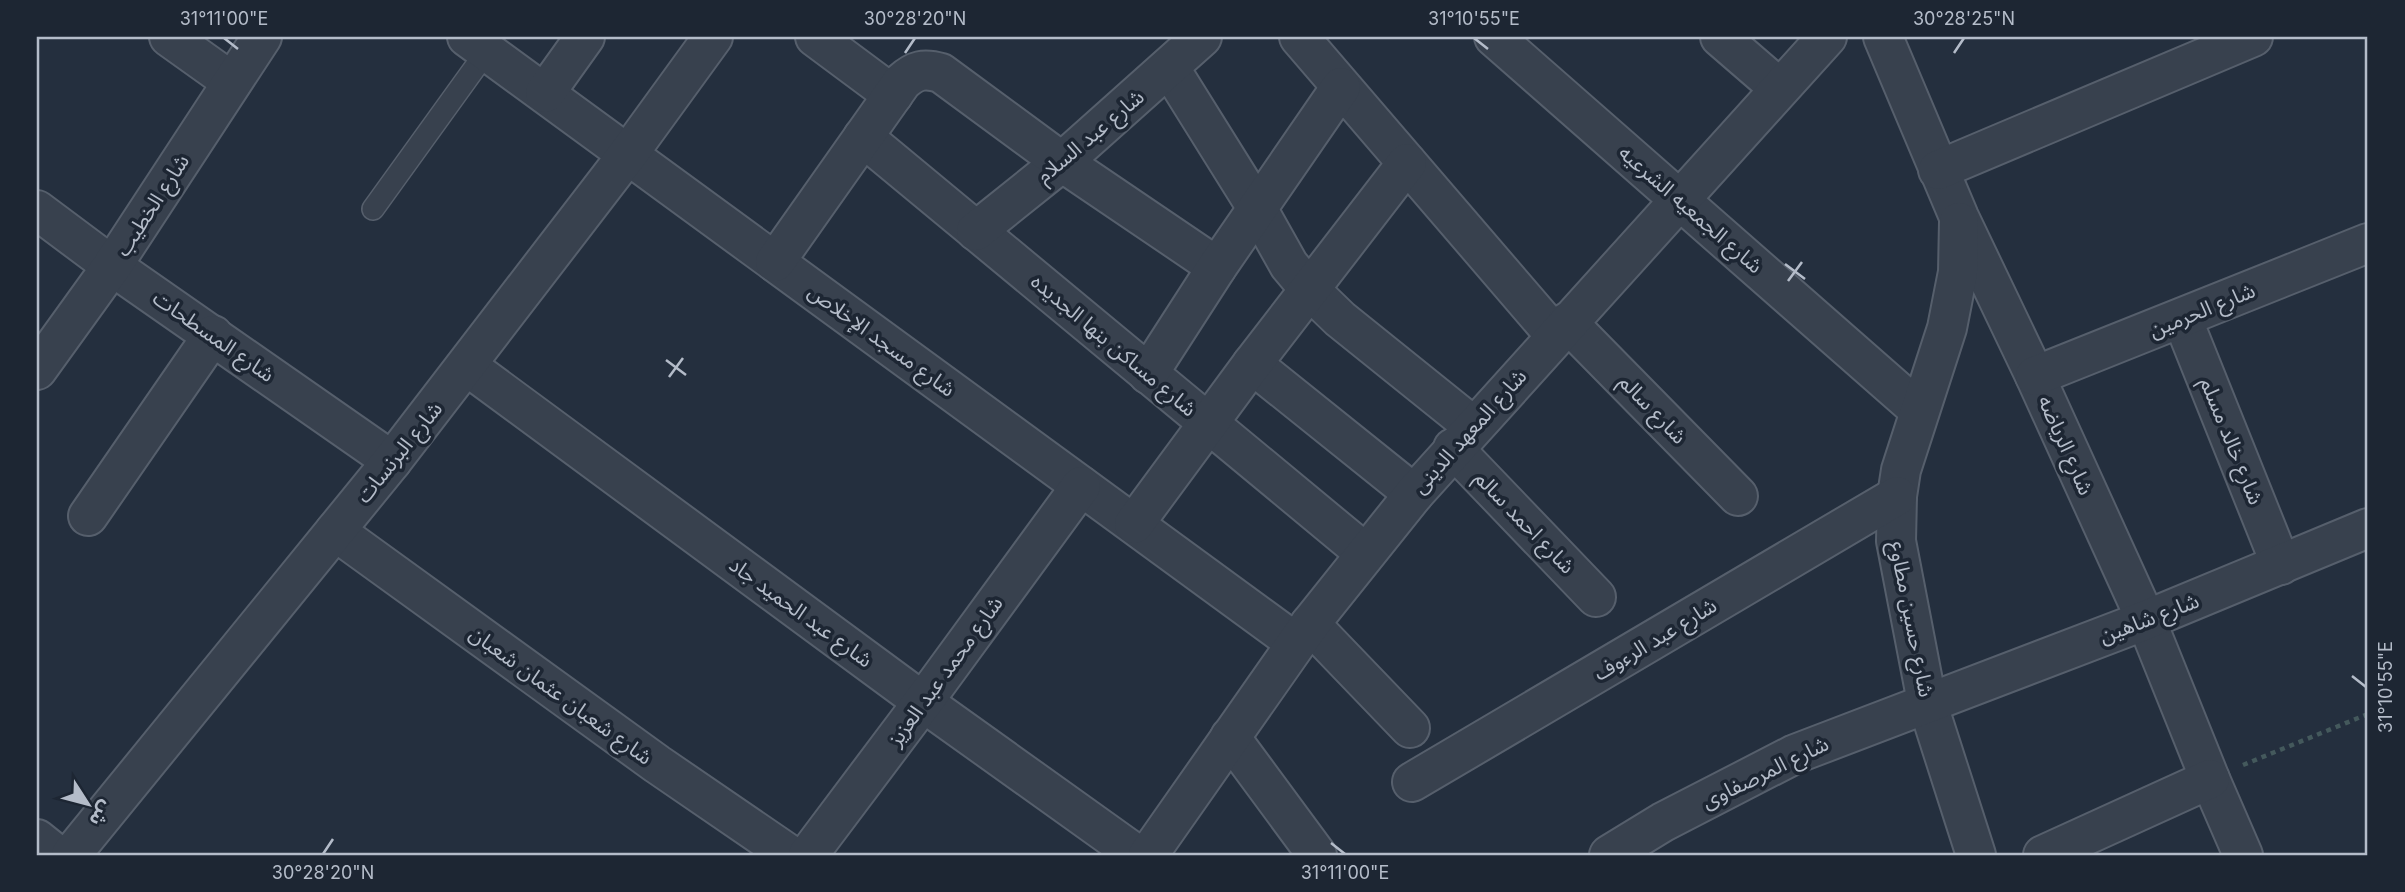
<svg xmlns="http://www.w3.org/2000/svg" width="2405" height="892" font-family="Inter,'Noto Sans Arabic',sans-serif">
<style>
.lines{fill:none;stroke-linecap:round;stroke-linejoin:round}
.lane-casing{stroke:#565f6c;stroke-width:24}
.street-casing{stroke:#565f6c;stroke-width:42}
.path{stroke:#44595c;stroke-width:4.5;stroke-dasharray:5 5;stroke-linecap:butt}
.lane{stroke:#38414e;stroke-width:21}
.street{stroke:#38414e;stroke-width:38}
.ticks{fill:none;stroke:#b4bcc9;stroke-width:2.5}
.labels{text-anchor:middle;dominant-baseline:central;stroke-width:7;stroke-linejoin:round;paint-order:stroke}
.street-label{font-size:21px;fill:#b4bcc9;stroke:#1d2633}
.neatline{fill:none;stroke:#b4bcc9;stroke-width:2.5}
.ticks-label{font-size:18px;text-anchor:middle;fill:#b4bcc9}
</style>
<rect width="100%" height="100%" fill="#242f3e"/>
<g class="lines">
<defs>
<polyline id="lane" points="373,209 487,51"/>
<g id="street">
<polyline points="169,37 232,82"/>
<polyline points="467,37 1296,643"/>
<polyline points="815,37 893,95"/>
<polyline points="1299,37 1555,335"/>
<polyline points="1494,37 1919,410"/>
<polyline points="1720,37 1779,88"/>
<polyline points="1883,37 1959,217 2035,376 2146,620 2210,779 2243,855"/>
<polyline points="1169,67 1257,208 1289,265 1310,290 1340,319 1473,426"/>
<polyline points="545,93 585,37"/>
<polyline points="863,137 1365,553"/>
<polyline points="1938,170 2253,37"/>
<polyline points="37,210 112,266 392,461"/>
<polyline points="1959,222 1958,272 1947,328 1901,470 1897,496 1896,541 1927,702 1976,855"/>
<polyline points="976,231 1062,162 1202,37"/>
<path d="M775,262L902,82C915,70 924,68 941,73L1062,162L1217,267"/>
<polyline points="2182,318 2281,565"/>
<polyline points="1567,322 1738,496"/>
<polyline points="1252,364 1414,494"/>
<polyline points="467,366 923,702 1137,855"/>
<polyline points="37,370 112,266 262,37"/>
<polyline points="1148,374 1217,267 1341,87"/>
<polyline points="2035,376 2368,243"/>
<polyline points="1453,448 1596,597"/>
<polyline points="88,516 213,335"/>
<polyline points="1134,524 1252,364 1407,163"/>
<polyline points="335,531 657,764 790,855"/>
<polyline points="1310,624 1410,728"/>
<polyline points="1230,737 1317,855"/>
<polyline points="1412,782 1897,496"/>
<polyline points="37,839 57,855"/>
<polyline points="71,855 392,461 628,154 713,37"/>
<polyline points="808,855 923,702 1081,486"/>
<polyline points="1148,855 1310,624 1414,494 1827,37"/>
<polyline points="1609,855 1663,822 1795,754 2146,620 2368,528"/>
<polyline points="2043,855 2210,779"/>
</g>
</defs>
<!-- lane casing -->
<use href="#lane" class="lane-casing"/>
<!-- street casing -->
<use href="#street" class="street-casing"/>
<!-- path -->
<polyline class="path" points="2243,765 2368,714"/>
<!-- lane -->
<use href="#lane" class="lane"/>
<!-- street -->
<use href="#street" class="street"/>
</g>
<!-- ticks -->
<path class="ticks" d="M224,38L238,49M1474,38L1488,49M905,53L915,38M1954,53L1964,38M1785,264L1805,279M1788,281L1802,262M666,360L686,375M669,377L683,358M2352,676L2366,687M1331,843L1345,854M323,854L333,839"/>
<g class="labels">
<!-- street labels -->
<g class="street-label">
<text transform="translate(1090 136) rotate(-40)">شارع عبد السلام</text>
<text transform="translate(152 205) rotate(-57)">شارع الخطيب</text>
<text transform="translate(1691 209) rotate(41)">شارع الجمعيه الشرعيه</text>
<text transform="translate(2202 310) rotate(-22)">شارع الحرمين</text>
<text transform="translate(214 336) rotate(35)">شارع المسطحات</text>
<text transform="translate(882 340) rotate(36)">شارع مسجد الإخلاص</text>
<text transform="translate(1114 345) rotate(40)">شارع مساكن بنها الجديده</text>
<text transform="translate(1653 409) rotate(46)">شارع سالم</text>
<text transform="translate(1469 431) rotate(-48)">شارع المعهد الدينى</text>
<text transform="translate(2232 441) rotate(68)">شارع خالد مسلم</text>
<text transform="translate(2066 445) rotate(66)">شارع الرياضه</text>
<text transform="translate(399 452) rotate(-51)">شارع البرنسات</text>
<text transform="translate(1525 522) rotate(46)">شارع احمد سالم</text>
<text transform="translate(801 612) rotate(36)">شارع عبد الحميد جاد</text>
<text transform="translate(2149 618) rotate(-21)">شارع شاهين</text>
<text transform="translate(1912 619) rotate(79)">شارع حسين مطاوع</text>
<text transform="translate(1655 639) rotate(-31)">شارع عبد الرءوف</text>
<text transform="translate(945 671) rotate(-54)">شارع محمد عبد العزيز</text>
<text transform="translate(561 695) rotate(36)">شارع شعبان عثمان شعبان</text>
<text transform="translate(1765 772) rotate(-26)">شارع المرصفاوى</text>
</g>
</g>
<!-- border -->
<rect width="2405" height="892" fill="none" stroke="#1d2633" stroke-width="77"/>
<!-- north arrow -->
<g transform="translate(88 804) rotate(126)" stroke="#1d2633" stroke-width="5" paint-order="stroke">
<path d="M0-5L12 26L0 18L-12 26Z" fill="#b4bcc9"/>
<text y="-10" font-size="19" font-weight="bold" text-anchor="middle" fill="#b4bcc9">ش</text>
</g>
<rect x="38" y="38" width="2328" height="816" class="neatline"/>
<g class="ticks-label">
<text x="224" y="25">31°11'00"E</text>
<text x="915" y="25">30°28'20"N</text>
<text x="1474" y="25">31°10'55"E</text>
<text x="1964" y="25">30°28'25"N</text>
<text transform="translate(2386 687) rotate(-90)" y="6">31°10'55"E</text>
<text x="323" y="879">30°28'20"N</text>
<text x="1345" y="879">31°11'00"E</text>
</g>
</svg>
